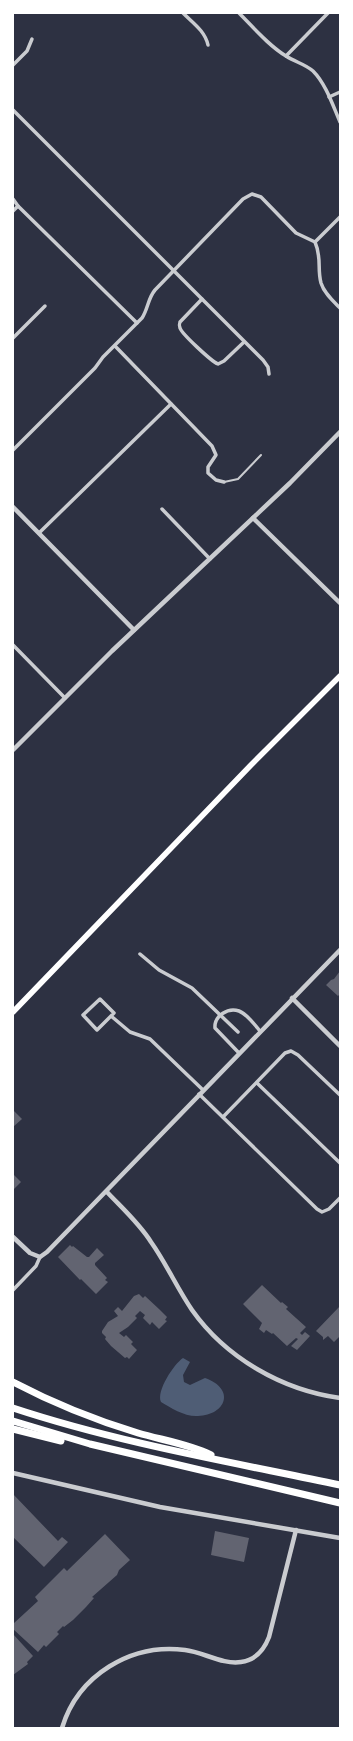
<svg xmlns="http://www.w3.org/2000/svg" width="353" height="1741" font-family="'Public Sans',sans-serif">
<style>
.water{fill:#4f5d75}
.building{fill:#626471}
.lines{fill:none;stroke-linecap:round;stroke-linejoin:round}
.service{stroke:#caccd0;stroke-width:2}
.minor{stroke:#caccd0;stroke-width:3.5}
.tertiary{stroke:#caccd0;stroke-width:4.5}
.primary{stroke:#fff;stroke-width:5.5}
.motorway{stroke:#fff;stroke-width:7}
</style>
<rect width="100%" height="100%" fill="#2d3142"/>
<!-- water -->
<path class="water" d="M183,1358L190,1362L183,1375L184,1382L190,1385L205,1378C236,1389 226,1415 198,1416C185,1417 171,1408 161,1402C156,1391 174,1364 183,1358Z"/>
<!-- building -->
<g class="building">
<polygon points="340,971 340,994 338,996 326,985 331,980 334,979"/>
<polygon points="13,1110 22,1119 13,1127"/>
<polygon points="13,1174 21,1182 13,1190"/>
<polygon points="70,1245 72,1247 73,1246 87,1257 89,1257 97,1248 104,1255 95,1263 95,1265 107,1278 105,1280 108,1282 96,1294 81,1279 80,1280 58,1257"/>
<polygon points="262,1285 281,1303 282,1302 288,1307 286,1309 306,1327 300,1333 302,1335 305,1332 310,1336 297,1350 291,1346 298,1339 296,1338 287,1346 273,1333 272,1334 266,1330 264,1333 259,1329 262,1323 243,1304"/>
<polygon points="139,1294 143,1298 145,1296 159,1309 167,1317 165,1320 167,1321 159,1329 152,1322 150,1325 143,1318 145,1315 140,1311 135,1316 137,1318 128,1327 119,1333 124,1337 126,1335 133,1342 131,1344 137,1350 129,1359 127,1357 125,1358 111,1346 105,1339 106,1337 102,1333 102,1331 108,1322 118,1316 114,1311 118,1307 122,1311 134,1296"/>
<polygon points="340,1306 340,1336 334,1342 328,1336 323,1340 323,1337 316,1331"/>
<polygon points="13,1494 58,1541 62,1537 68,1542 44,1567 13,1537"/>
<polygon points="215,1531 249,1538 244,1562 211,1555"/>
<polygon points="105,1534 130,1560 119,1570 117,1575 92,1597 94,1598 86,1607 73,1620 64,1627 63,1626 57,1632 59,1634 46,1647 44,1645 38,1652 13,1629 13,1624 38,1601 35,1597 64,1568 67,1571"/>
<polygon points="13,1634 33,1656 27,1662 28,1664 13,1675"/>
</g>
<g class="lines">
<!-- service -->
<polyline class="service" points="224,482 238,479 261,455"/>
<!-- minor -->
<g class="minor">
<path d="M183,13C193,23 205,31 208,45"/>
<path d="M239,13C254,28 268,45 286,56C295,62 305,64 313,71C326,84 333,106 340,122"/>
<polyline points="286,56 328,13"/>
<polyline points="13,65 27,51 32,39"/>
<polyline points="329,97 340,92"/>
<polyline points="13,110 263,360 268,367 269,374"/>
<polyline points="13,199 18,206 137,323"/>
<polyline points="13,211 18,206"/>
<polyline points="315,242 340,217"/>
<path d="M202,299L180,322C179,325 179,325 180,328C182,334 211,361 218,364L224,361L244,342"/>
<polyline points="13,338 45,306"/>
<polyline points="115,346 212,446 216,455 208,467 208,473 216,480 224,482"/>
<path d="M13,450L95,368L103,357L142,318C148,309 148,298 155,290L243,199L252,194L261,197L296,233L315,242C322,258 317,268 321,283C324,293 333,301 340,308"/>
<polyline points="162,509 210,559"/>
<polyline points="39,533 171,404"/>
<polyline points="13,645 65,698"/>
<polyline points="140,954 159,970 192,988 238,1032"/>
<polyline points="111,1016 114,1013 100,999 83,1015 97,1030 111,1016 130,1032 150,1039 203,1090"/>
<path d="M239,1053L215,1028C214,1016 228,1007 239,1011C247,1014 255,1025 260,1031"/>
<polyline points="257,1083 340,1163"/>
<polyline points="199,1094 317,1209 322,1212 329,1209 340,1198"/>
<polyline points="223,1117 285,1053 291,1051 298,1055 340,1095"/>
<polyline points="13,1290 36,1266 40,1257"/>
</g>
<!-- tertiary -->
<g class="tertiary">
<polyline points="13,507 134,630"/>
<polyline points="253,518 340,603"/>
<polyline points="13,750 112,651 290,483 340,432"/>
<polyline points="292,998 340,1046"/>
<path d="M107,1192C122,1208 139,1223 151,1242C166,1263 177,1288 192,1310C226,1358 282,1390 340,1398"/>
<polyline points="13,1237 30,1253 40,1257 47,1252 340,950"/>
<polyline points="13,1473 160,1507 340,1538"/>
<path d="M62,1728C78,1675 131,1643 185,1650C203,1652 223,1665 241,1662C256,1660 264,1650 269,1637L296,1530"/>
</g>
<!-- primary -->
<polyline class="primary" points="13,1012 251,765 340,676"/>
<!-- motorway -->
<g class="motorway">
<path d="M13,1382C53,1403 95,1420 138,1433C162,1440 189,1444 211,1455"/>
<path d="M13,1408C119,1443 231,1462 340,1485"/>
<polyline points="13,1421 90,1444 340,1503"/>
<polyline points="13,1429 61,1441"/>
</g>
</g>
<!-- border -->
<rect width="353" height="1741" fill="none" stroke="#ffffff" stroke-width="28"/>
</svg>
